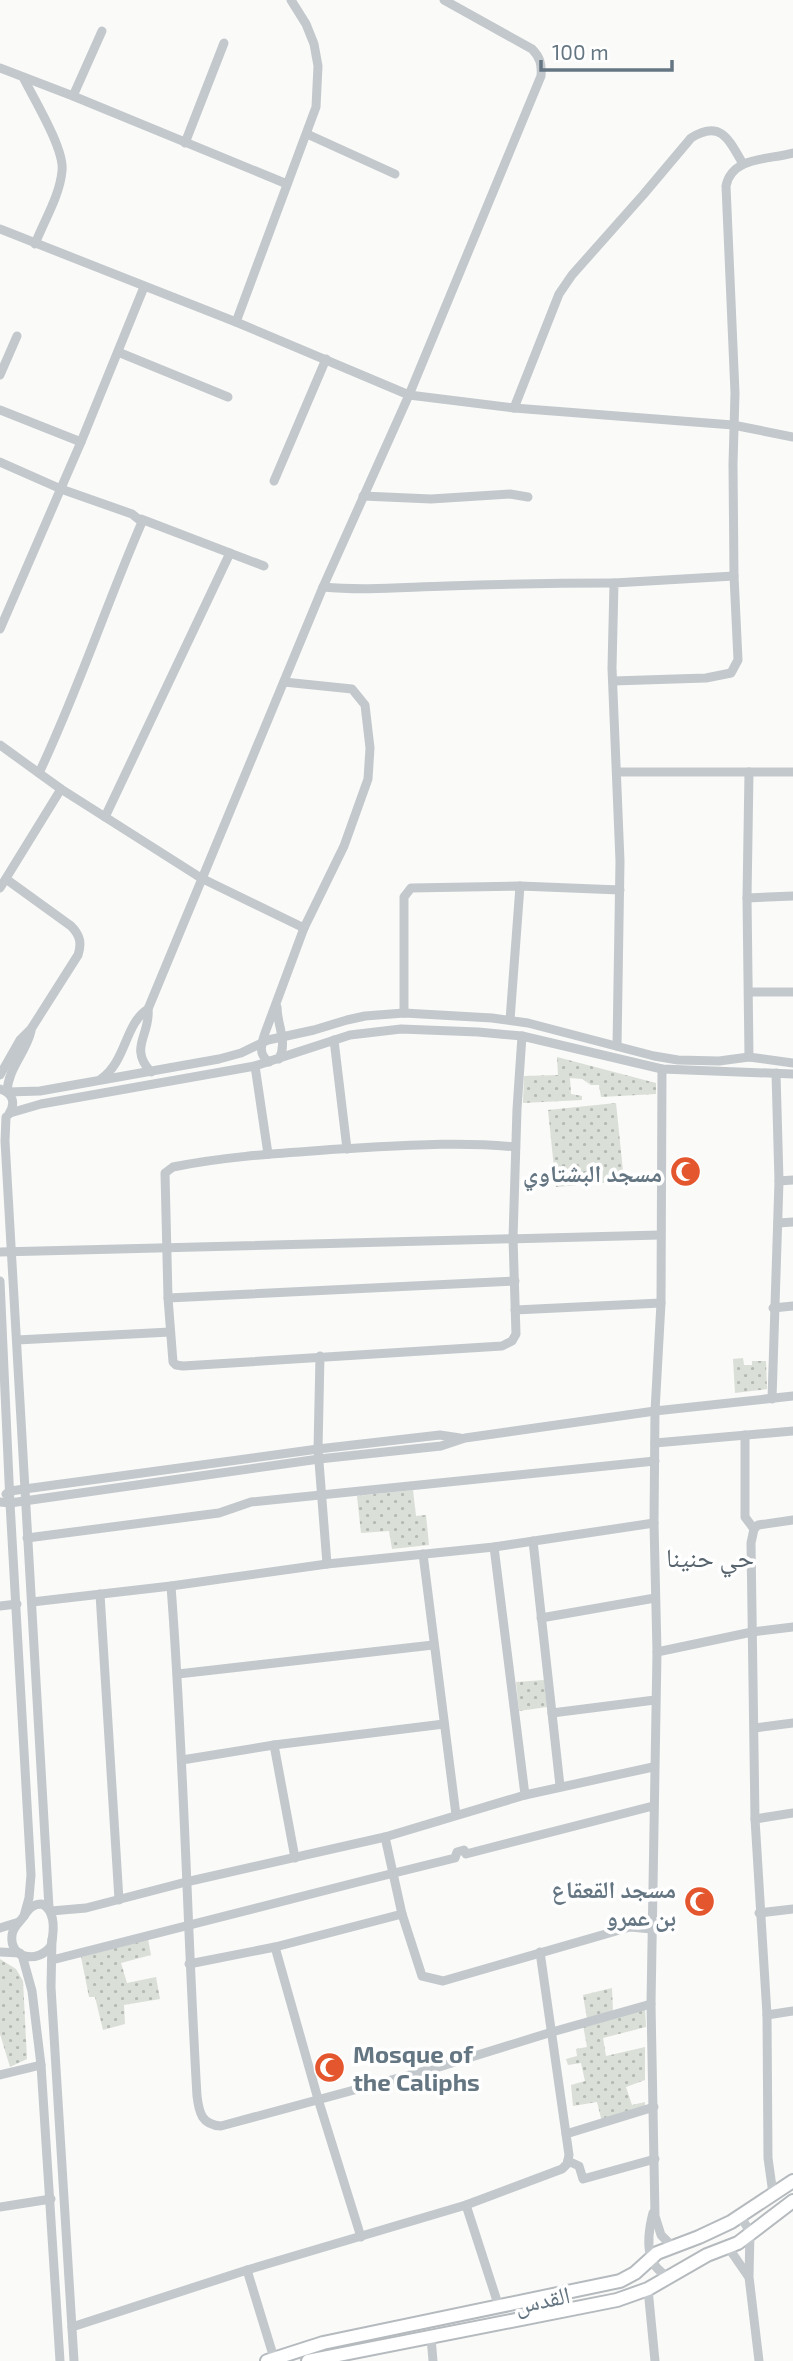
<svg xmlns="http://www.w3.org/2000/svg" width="793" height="2361" font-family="'Exo 2','Noto Naskh Arabic',sans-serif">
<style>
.grass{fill:url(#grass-dots)}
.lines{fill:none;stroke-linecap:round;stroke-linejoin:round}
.major-casing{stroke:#b5babe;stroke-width:16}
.minor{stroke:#c3c8cc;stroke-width:9}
.major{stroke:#fff;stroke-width:12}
.labels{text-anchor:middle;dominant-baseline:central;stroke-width:7;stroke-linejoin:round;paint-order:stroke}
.poi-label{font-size:24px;font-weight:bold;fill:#657683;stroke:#fff;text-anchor:end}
.street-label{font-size:24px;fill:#657683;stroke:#fff}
.neighbourhood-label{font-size:26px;fill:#57646e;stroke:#fff}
</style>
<defs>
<pattern id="grass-dots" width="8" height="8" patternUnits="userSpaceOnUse" patternTransform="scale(1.75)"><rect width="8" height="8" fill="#dadfd7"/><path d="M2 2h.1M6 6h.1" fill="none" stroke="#b4b9b4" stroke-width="1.8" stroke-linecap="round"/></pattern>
</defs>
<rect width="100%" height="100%" fill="#fafaf8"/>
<!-- grass -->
<g class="grass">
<polygon points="557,1057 656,1083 656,1094 601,1097 599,1085 591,1085 582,1079 570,1078 571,1094 582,1096 582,1100 523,1103 524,1076 558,1075"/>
<polygon points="616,1103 624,1181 556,1187 548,1110"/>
<polygon points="743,1358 744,1365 752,1365 752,1361 766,1361 767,1389 735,1393 733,1359"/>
<polygon points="413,1490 416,1516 426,1515 429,1545 392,1549 389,1531 361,1533 357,1496"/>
<polygon points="544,1680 547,1707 519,1711 516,1682"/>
<polygon points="148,1939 151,1955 121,1963 127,1983 156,1977 160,1999 124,2005 125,2024 103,2030 95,1997 89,1997 81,1957"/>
<polygon points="0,1959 16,1969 23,1981 27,2059 10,2067 0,2034"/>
<polygon points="612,1988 613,2013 587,2019 583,1995"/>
<polygon points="645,2008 646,2027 603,2038 606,2056 645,2047 645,2080 626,2087 632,2105 645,2102 645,2108 602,2122 597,2102 573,2106 571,2085 585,2081 581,2063 568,2065 566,2059 577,2056 576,2049 587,2047 583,2025"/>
</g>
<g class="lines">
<defs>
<g id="major">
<polyline points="267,2361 323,2343 620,2281 635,2273 657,2253 699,2237 731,2222 793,2181"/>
<polyline points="308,2361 617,2300 648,2289 707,2255 738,2243 793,2201"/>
</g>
</defs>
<!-- major casing -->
<use href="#major" class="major-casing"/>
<!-- minor -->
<g class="minor">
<polyline points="0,68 73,96 287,184"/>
<path d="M24,79C34,99 65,150 62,171C60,195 44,221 35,244"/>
<polyline points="73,96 102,31"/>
<polyline points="307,134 395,174"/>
<polyline points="185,143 224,43"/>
<polyline points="0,229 236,322 409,395 514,408 733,425 793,437"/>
<polyline points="236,322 316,107 318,66 314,44 306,24 291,0"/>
<polyline points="118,352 228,397"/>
<polyline points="0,375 17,336"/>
<path d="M514,408L559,294L572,275L643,195L691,138C721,119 729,140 743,164"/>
<polyline points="0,410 81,442"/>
<path d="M0,462L61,489L132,514L142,522C106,605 78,691 39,773"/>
<polyline points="274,481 326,359"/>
<polyline points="363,496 431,499 510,494 528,497"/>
<polyline points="141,519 264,566"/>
<path d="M323,587C365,591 406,587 447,586C503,584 558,583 614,583"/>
<polyline points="0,629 81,442 144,287"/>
<polyline points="613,681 706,678 731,673 738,660 734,576"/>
<polyline points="0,745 61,789 201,878 304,928"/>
<polyline points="617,772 793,772"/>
<polyline points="105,817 230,553"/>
<polyline points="0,888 61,789"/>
<polyline points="747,898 793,896"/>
<polyline points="749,992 793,992"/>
<path d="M277,1007C277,1025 288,1042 279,1059"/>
<polyline points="404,1013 404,897 411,888 520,886 620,890"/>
<polyline points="510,1020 520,886"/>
<polyline points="334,1040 347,1149"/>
<path d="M617,1046L620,861L612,668L614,583L734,576L733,464L735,393L726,186C732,156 769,160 793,153"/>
<polyline points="749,1057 747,898 749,772"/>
<path d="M269,1062C258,1054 261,1045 265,1033L304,928L344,846L368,779L370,748L365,705L352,689L284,682"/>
<polyline points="255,1066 268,1154"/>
<polyline points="662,1069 661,1303 655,1411 654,1523 657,1652 651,2004 655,2216 661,2235 672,2246"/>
<path d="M151,1072C128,1048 151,1034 148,1009L323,587L409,395L541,76C542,64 540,57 532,49L444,0"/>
<path d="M0,1075L20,1040L31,1029L78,955C82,943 80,935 71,926L6,879"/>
<path d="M101,1079C126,1062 125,1023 148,1009"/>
<path d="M0,1089C13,1093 16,1103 9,1114"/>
<path d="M7,1092C8,1068 26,1053 31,1031"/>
<polyline points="8,1092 40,1091 219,1059 241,1053 268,1040 314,1030 347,1020 365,1016 404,1013 492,1018 528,1023 654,1056 678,1060 719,1061 749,1057 793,1063"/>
<polyline points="10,1113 41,1104 255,1066 350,1035 401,1029 478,1032 522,1036 662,1069 793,1074"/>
<polyline points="6,1117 5,1141 49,1908"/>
<path d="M516,1147C457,1141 398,1146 339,1149C284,1153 227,1156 173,1167L165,1173L168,1298L173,1362L176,1365L183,1366L502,1346L512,1341L516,1334L513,1238L517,1109L522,1036"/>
<polyline points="779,1181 793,1180"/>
<polyline points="778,1223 793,1222"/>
<polyline points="0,1252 660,1235"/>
<polyline points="0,1281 10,1503 31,1875 29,1898 24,1916"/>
<polyline points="168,1298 515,1281"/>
<polyline points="773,1308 793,1306"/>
<polyline points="515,1310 661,1303"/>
<polyline points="17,1340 170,1332"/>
<polyline points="320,1356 318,1449 327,1564"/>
<polyline points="772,1399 779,1181 776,1073"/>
<polyline points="745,1435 745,1517 754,1529"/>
<polyline points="655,1443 793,1431"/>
<polyline points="6,1494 10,1491 318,1449 440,1435 460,1438"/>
<polyline points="0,1502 10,1503 319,1459 441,1446 465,1438 655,1411 793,1396"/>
<polyline points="27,1538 219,1513 251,1502 655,1461"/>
<polyline points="533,1541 560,1786"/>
<polyline points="494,1547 525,1795"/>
<polyline points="423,1554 456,1815"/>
<path d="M171,1586C184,1756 187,1926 197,2096C199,2113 202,2125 221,2126L439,2067L552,2032L651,2004"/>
<polyline points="100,1594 119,1900"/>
<polyline points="32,1602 171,1586 327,1564 494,1547 654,1523"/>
<polyline points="0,1606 17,1604"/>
<polyline points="541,1618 655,1598"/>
<polyline points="657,1652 752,1632 793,1627"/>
<polyline points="178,1674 433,1645"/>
<polyline points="552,1713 655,1700"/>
<polyline points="755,1728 793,1723"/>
<polyline points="274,1745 295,1858"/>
<polyline points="182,1760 274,1745 444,1724"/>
<polyline points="755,1819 793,1813"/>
<polyline points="385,1837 402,1914 422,1976 443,1981 630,1927 652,1929"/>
<path d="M42,1904C56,1911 54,1932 51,1946C38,1964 9,1959 12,1935C13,1927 20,1922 24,1916C29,1908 33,1904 42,1904Z"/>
<polyline points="51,1911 86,1908 186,1882 385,1837 525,1795 653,1767"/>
<polyline points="759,1913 793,1909"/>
<polyline points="0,1928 19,1922"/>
<polyline points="52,1939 51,1987 74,2361"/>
<polyline points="275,1947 318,2099 361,2237"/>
<polyline points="0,1952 20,1953"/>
<polyline points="22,1955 32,1991 41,2065 60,2361"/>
<polyline points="52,1960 366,1880 455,1858 457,1852 464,1850 466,1854 653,1806"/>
<polyline points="189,1964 275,1947 402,1914"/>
<polyline points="767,2015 793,2011"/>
<polyline points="0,2075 41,2065"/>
<polyline points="566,2134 654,2107"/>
<polyline points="568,2161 579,2166 583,2179 655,2159"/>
<polyline points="773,2194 768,2158 767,2015 755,1819 751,1543 754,1529 758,1525 793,1520"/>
<polyline points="466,2205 499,2307"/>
<polyline points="0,2207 51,2199"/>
<path d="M653,2213C647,2236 644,2267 670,2277"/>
<polyline points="737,2218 744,2222 750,2232 749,2277 759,2361"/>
<polyline points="728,2247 748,2276"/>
<polyline points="247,2270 274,2358"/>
<polyline points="648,2289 655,2361"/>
<polyline points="72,2327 247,2270 466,2205 562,2169 567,2164 569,2155 540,1952"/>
<polyline points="431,2337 433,2361"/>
</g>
<!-- major -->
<use href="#major" class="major"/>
</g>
<!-- icons -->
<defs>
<symbol id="mosque-disc" viewBox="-11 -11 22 22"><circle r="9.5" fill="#e4572e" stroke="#fff"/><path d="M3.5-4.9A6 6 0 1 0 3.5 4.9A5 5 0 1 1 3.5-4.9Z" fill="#fff"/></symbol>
</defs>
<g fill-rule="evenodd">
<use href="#mosque-disc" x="668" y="1154" width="35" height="35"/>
<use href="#mosque-disc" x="682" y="1884" width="35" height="35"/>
<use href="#mosque-disc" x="312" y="2050" width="35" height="35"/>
</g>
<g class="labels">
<!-- poi labels -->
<g class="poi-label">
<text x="662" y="1172">مسجد البشتاوي</text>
<text x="676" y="1888">مسجد القعقاع<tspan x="676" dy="28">بن عمرو</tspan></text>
<text x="353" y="2053" text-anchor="start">Mosque of<tspan x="353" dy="28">the Caliphs</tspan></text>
</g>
<!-- street labels -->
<g class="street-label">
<text transform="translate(542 2299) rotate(-12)">القدس</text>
</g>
<!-- neighbourhood labels -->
<g class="neighbourhood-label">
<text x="710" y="1556">حي حنينا</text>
</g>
</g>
<!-- scale -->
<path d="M541 60v10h131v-10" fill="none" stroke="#657683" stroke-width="3.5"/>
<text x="552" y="60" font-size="21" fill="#657683" stroke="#ffffff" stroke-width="5" paint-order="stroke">100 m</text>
</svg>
